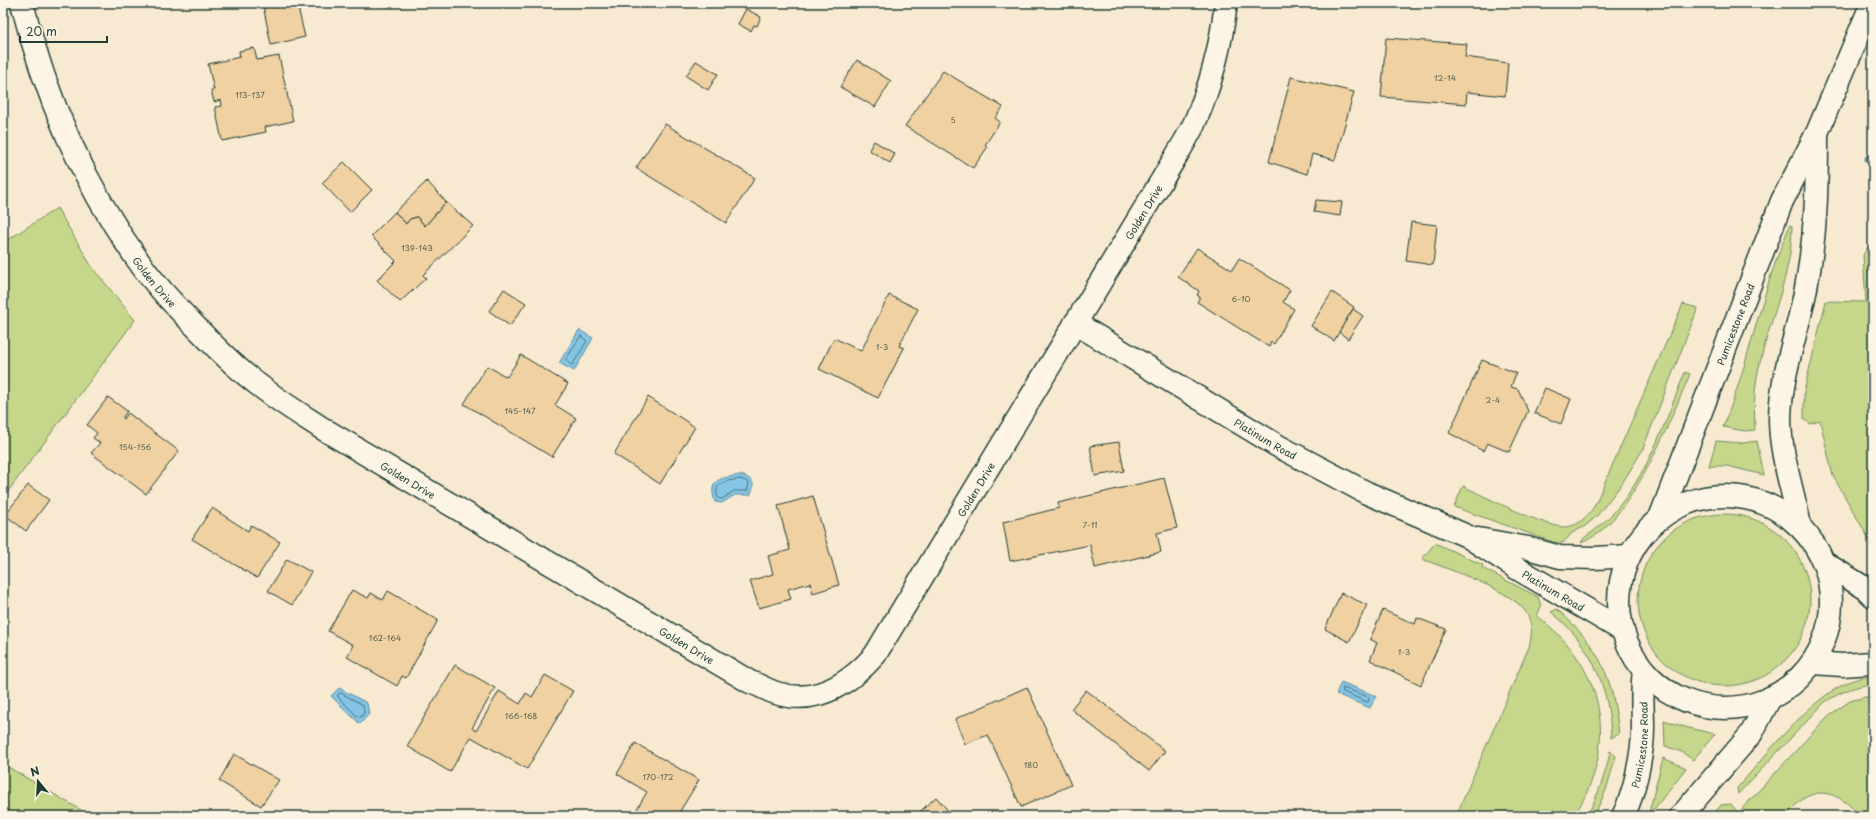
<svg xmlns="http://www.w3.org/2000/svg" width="1876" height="819" font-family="'Playpen Sans',sans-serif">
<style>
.green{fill:#c6d78b;stroke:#728a60}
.water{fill:#84c4e5;stroke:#5c8e9e}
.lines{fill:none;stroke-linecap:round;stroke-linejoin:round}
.shore{stroke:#47737b;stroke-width:1}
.stream{stroke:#5c8e9e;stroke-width:9}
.building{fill:#efd1a2;stroke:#1f3d34}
.minor-casing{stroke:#1f3d34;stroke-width:25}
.major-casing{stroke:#1f3d34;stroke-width:25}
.minor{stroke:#fcf5e5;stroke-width:22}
.major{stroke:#fcf5e5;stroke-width:22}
.labels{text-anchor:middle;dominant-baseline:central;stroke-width:3.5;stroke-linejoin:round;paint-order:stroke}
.number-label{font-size:8px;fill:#536250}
.street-label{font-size:10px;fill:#1f3d34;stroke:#fcf5e5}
</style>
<rect width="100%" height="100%" fill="#f8ead1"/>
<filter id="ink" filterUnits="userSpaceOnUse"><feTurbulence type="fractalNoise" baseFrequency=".025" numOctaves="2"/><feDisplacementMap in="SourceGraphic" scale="8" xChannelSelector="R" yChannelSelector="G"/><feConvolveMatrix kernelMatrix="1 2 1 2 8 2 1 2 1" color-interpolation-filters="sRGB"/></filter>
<g filter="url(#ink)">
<!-- green -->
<g class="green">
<polygon points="57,208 92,267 135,320 3,498 3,243"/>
<path d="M1790,225L1792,226C1792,277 1768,322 1758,372C1754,390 1754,410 1755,430L1745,431L1723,427C1750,362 1761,290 1790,225Z"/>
<polygon points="1873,240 1873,546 1833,476 1820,421 1810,424 1804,419 1804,391 1826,301 1866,302 1863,255"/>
<path d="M1683,304L1698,308L1642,451L1621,485L1596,517L1585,526L1572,533L1563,543L1553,542L1454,507L1463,486C1484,496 1546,528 1566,527C1579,526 1587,516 1594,507Z"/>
<path d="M1685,372L1690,374C1669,422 1632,523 1581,543L1584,538C1640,501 1661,432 1685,372Z"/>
<polygon points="1716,441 1742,443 1757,441 1764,475 1727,466 1709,466"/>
<circle cx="1724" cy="600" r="86"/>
<path d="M1435,543L1483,565L1482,568L1538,597L1541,606L1537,616C1605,667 1620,744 1574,816H1456L1529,647C1532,635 1533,625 1527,614C1515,591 1447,569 1422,559Z"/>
<path d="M1557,609C1601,649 1612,675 1619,734L1611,738C1610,689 1591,643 1551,612Z"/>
<path d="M1873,677V684C1854,686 1841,692 1825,702L1738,794L1737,788C1766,756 1826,674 1873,677Z"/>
<path d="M1873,695V816H1860C1836,788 1809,783 1787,816H1712L1721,805L1731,804L1738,813L1828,716L1850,701Z"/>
<polygon points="1664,720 1685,727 1715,734 1693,760 1682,752 1665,746"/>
<path d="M1610,751L1616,756L1606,790L1594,816H1587C1598,795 1606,774 1610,751Z"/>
<polygon points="1663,758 1686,768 1655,808 1649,812"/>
<polygon points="3,764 91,816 3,816"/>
</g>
<!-- water -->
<g class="water">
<polygon points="579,330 593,338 574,371 559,363"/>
<path d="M740,475C752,478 757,484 750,495H735L722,503L715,502C707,478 722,478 740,475Z"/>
<polygon points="1341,682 1376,696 1370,708 1336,694"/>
<polygon points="339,688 367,703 369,714 360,724 331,696"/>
</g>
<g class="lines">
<!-- shore -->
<g class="shore">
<polygon points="581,336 587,341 573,364 571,365 566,360"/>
<path d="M740,479L746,481L749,484L747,491H734L722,499L718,498C712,481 729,481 740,479Z"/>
<polygon points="1343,688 1369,697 1369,701 1367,702 1343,692"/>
<polygon points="341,693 363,705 364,713 361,717 358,717 338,697 338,695"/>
</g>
<!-- stream -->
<polyline class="stream" points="1869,159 1873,161"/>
</g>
<!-- building -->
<g class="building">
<polygon points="274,3 297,3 305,37 271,45 263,5"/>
<polygon points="746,9 761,17 757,26 754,25 751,31 738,24"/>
<polygon points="1386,38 1467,44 1465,57 1508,63 1505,96 1467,92 1466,104 1381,97"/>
<polygon points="254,48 257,60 279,56 293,121 265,127 266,132 222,141 215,107 222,106 221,100 214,102 211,90 214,90 208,64 240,57 239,51"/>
<polygon points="857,60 891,81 875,107 840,87"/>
<polygon points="696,61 718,74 708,90 686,76"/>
<polygon points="943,71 1003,107 995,118 1000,122 985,145 987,148 973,168 905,126"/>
<polygon points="1291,77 1354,92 1335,160 1312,154 1307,174 1269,162"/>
<polygon points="665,124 755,178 726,223 636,168"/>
<polygon points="874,141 895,154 890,163 869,150"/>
<polygon points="344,162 372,190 350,212 322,183"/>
<polygon points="427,181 446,202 425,226 417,217 410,219 406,224 395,212"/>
<polygon points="1316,200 1342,202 1340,216 1314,212"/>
<polygon points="446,202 473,226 423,275 426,278 400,302 377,280 396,261 371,236 395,212 406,224 410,219 417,217 425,226"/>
<polygon points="1411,222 1437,225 1433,265 1406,261"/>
<polygon points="1197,248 1232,270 1239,258 1290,290 1283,302 1294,309 1274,344 1271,342 1269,347 1197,302 1200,297 1197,295 1199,291 1178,277"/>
<polygon points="504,289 526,303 510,326 489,311"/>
<polygon points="1332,292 1354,307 1334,341 1311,326"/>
<polygon points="889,295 918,309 899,346 904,348 878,398 819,369 834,338 861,351"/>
<polygon points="1353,309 1363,316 1348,339 1339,332"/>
<polygon points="521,355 568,384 555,405 576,418 552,457 464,404 487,366 507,377"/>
<polygon points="1482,360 1516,373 1511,387 1518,389 1528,411 1509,452 1487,443 1483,451 1449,433"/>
<polygon points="1545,388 1571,399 1561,424 1534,413"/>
<polygon points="108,397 127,411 123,417 124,419 128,413 179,451 146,494 91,453 100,443 93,438 97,433 87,425"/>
<polygon points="648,397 695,427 660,484 614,454"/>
<polygon points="1119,442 1124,471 1095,476 1090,446"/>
<polygon points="1164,478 1177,528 1157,533 1161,552 1095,568 1090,545 1010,561 1003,522 1059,508 1058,503"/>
<polygon points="28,485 49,500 26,531 5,515"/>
<polygon points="813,496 839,585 813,593 810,583 788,589 791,599 759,608 750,581 773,574 768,556 790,550 778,506"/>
<polygon points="212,508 248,531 251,525 280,542 257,578 192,539"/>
<polygon points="287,559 311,572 292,605 268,591"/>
<polygon points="352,590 368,598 371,593 383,600 388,591 438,620 406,678 402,676 397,686 347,657 353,645 328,631"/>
<polygon points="1341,593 1367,605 1349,642 1325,629"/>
<polygon points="1383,610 1415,624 1417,618 1446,629 1421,685 1370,660 1377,643 1370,639"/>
<polygon points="455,665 495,688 472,728 476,731 499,691 520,704 526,693 532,697 545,675 573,691 527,769 471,737 450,772 407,746"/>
<polygon points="1027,687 1071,785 1021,807 988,735 965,744 955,719"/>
<polygon points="1086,690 1165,751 1149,771 1071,709"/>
<polygon points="635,743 699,780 677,816 637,816 634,814 647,792 617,774"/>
<polygon points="234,754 279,780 261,806 219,781"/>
<polygon points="936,797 953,816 915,816 924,808"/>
</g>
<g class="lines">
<defs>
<g id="minor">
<path id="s1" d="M22,3C45,96 85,187 142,266C158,288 178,309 198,329C217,349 238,370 260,386C279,401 300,414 320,427L750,682C759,685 767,690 776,693C816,706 849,684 875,655L1162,180C1172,162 1185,143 1194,124C1211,86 1221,45 1226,3"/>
<path id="s2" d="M1075,323L1278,446L1367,493L1467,536L1518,569L1622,630"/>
<polyline points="1478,539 1528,548 1560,557 1595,558 1629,556"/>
<polyline points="1826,564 1865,588 1873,596"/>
<polyline points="1813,663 1842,665 1873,663"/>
</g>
<g id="major">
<circle cx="1725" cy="602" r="106"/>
<path id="s3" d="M1660,518L1782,201L1817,133L1872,3"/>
<path d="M1800,526C1793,490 1780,455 1780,418C1781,373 1798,332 1806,288C1816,235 1817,190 1817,137"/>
<path id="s4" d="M1623,816C1634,795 1643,753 1643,729C1643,708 1641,692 1644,671"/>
<polyline points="1681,816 1751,734 1770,698"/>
</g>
</defs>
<!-- minor casing -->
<use href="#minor" class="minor-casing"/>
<!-- major casing -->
<use href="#major" class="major-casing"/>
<!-- minor -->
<use href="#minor" class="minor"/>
<!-- major -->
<use href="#major" class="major"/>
</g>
</g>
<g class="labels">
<!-- number labels -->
<g class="number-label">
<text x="1445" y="78">12-14</text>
<text x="250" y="95">113-137</text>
<text x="953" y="120">5</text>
<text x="417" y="248">139-143</text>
<text x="1241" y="299">6-10</text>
<text x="882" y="347">1-3</text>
<text x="1493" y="400">2-4</text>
<text x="520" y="411">145-147</text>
<text x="135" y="447">154-156</text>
<text x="1090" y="525">7-11</text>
<text x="385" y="638">162-164</text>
<text x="1404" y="652">1-3</text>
<text x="521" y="716">166-168</text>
<text x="1031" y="765">180</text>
<text x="658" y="777">170-172</text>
</g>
<!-- street labels -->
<g class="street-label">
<text stroke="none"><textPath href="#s1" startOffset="1691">Golden Drive</textPath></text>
<text stroke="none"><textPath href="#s1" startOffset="311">Golden Drive</textPath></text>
<text stroke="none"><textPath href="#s3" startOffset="208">Pumicestone Road</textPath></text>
<text stroke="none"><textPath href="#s2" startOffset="223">Platinum Road</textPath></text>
<text stroke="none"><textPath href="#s1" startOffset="635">Golden Drive</textPath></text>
<text stroke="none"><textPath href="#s1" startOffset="1367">Golden Drive</textPath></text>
<text stroke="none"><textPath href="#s2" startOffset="549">Platinum Road</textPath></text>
<text stroke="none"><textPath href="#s1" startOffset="959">Golden Drive</textPath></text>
<text stroke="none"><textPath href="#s4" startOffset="74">Pumicestone Road</textPath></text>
</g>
</g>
<!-- margin -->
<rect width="1876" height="819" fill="none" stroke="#fcf5e5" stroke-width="16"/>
<rect x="8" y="8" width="1860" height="803" fill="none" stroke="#1f3d34" stroke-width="1.5" filter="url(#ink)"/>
<!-- north arrow -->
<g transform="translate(38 781) rotate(342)" stroke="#fcf5e5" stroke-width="3" paint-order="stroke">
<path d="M0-3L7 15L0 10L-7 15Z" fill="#1f3d34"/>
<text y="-6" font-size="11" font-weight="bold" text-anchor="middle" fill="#1f3d34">N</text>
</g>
<!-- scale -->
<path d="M20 36v6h87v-6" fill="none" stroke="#1f3d34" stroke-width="2"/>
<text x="26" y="36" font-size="12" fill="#1f3d34" stroke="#fcf5e5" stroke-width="3" paint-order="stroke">20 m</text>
</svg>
